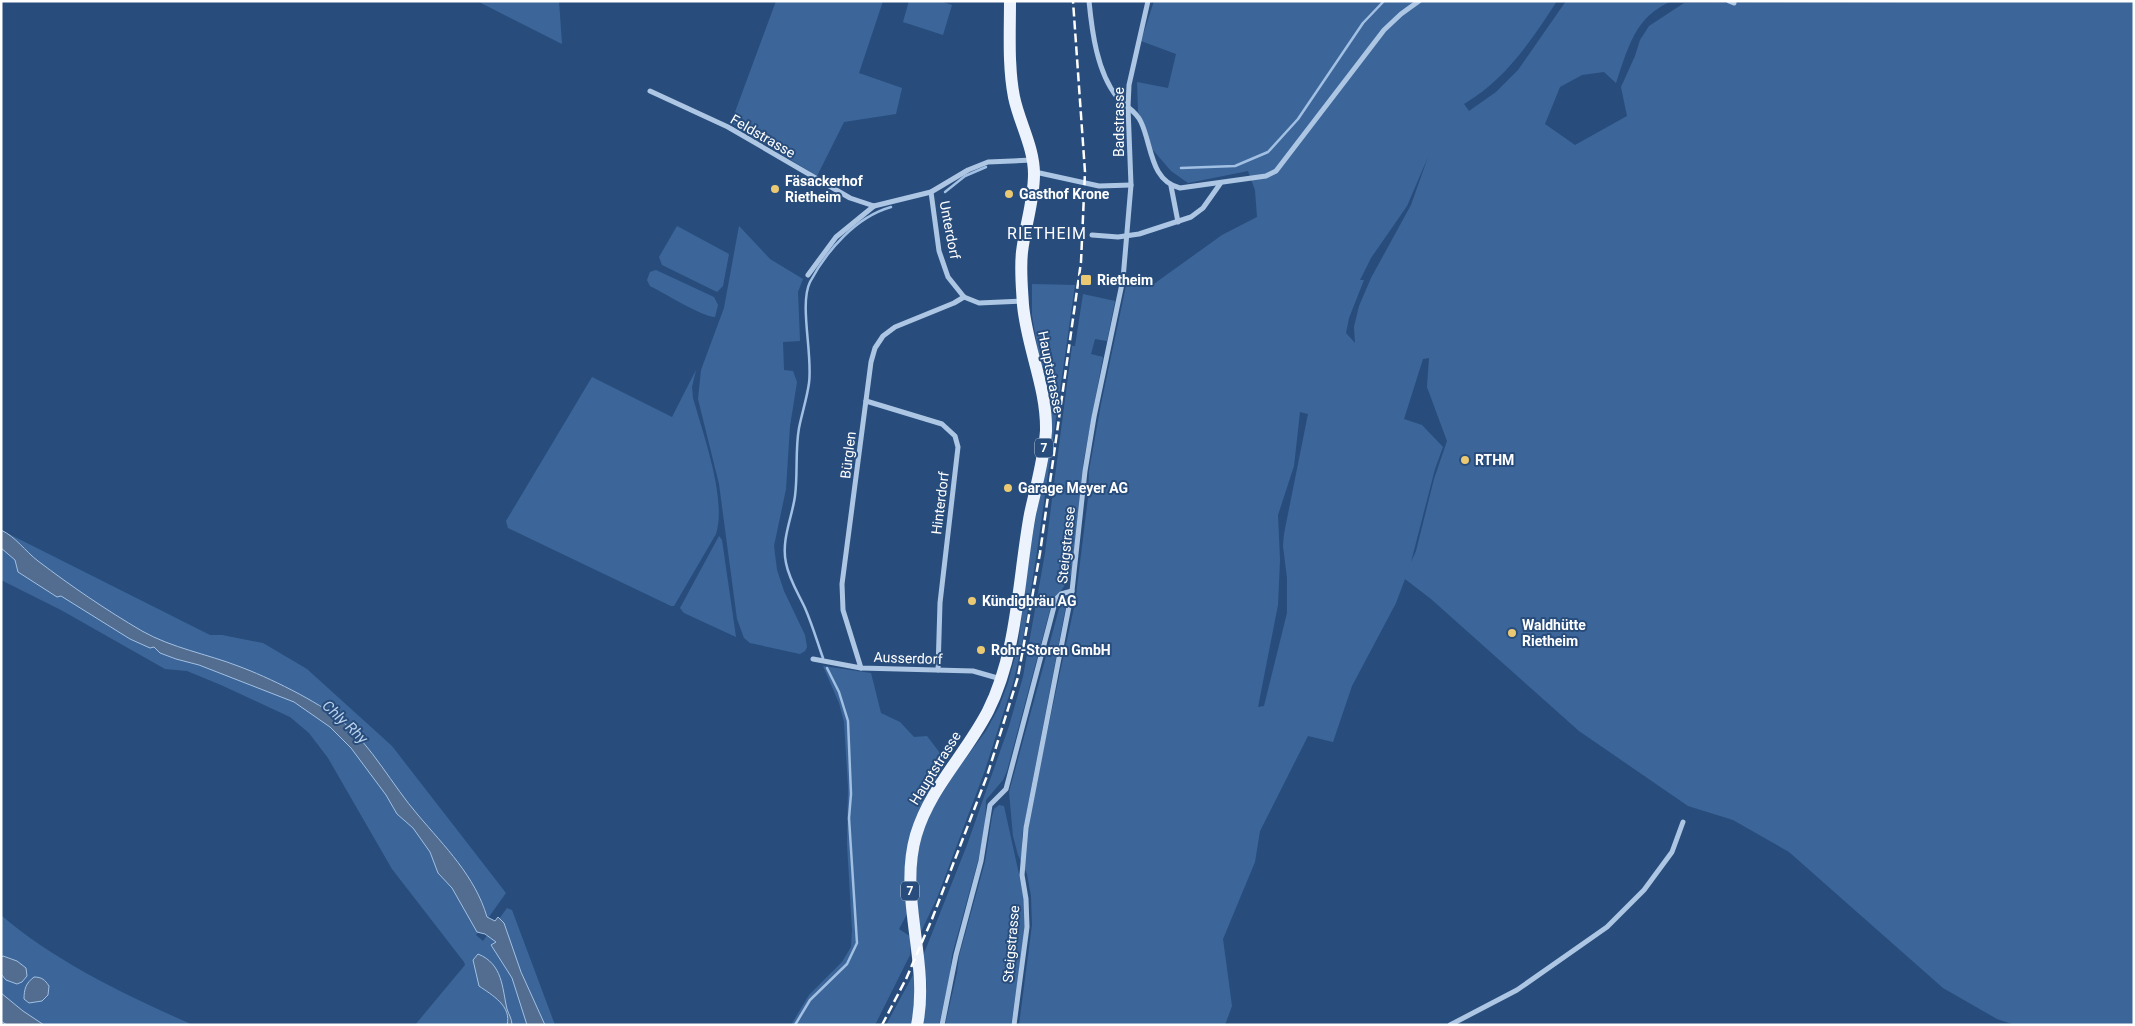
<svg xmlns="http://www.w3.org/2000/svg" width="2135" height="1026" font-family="Roboto,sans-serif">
<style>
.green{fill:#3c6699;fill-rule:evenodd}
.water{fill:#526d8f;stroke:#a1c0e4}
.lines{fill:none;stroke-linecap:round;stroke-linejoin:round}
.stream{stroke:#a1c0e4;stroke-width:2.5}
.minor{stroke:#adc6e4;stroke-width:5}
.primary{stroke:#ecf3fc;stroke-width:12}
.rail{stroke:#fff;stroke-width:2.5;stroke-dasharray:9 4;stroke-linecap:butt}
.poi-dot{fill:#ebc973;stroke:#284d7c;stroke-width:2}
.labels{text-anchor:middle;dominant-baseline:central;stroke-width:4;stroke-linejoin:round;paint-order:stroke}
.shield{fill:#284d7c;stroke:#becad8;stroke-width:1}
.shield-label{font-size:12px;font-weight:bold;fill:#fff}
.street-label{font-size:14px;fill:#fff;stroke:#284d7c}
.poi-label{font-size:14px;font-weight:bold;fill:#fff;stroke:#284d7c;text-anchor:start}
.water-label{font-size:15px;font-style:italic;fill:#b8d0ec;stroke:#284d7c}
.quarter-label{font-size:16px;letter-spacing:1px;fill:#fff;stroke:#284d7c}
</style>
<rect width="100%" height="100%" fill="#284d7c"/>
<!-- green -->
<g class="green">
<polygon points="477,1 559,1 562,44"/>
<polygon points="776,1 883,1 859,73 902,88 896,114 844,122 817,176 731,123"/>
<polygon points="909,1 940,1 952,5 943,35 903,22"/>
<path d="M1154,1H1557C1531,41 1506,79 1464,104L1469,111L1496,92L1518,70L1566,1H1672C1635,16 1628,48 1616,83L1604,72L1582,75L1560,87L1545,124L1575,145L1627,116L1621,87L1635,56L1640,40L1649,26L1684,3L2134,1V1025H2015L1997,1019L1943,988L1789,852L1733,820L1688,806L1579,731L1431,599L1405,579L1396,603L1352,686L1333,742L1308,736L1260,831L1255,862L1223,939L1232,1006L1225,1025H1019L1032,925L1031,896L1027,874L1018,855L1013,836L1009,792L1059,609L1068,595L1022,836V849L1075,603L1088,498L1089,471L1101,404L1126,286H1151L1222,235L1257,217L1255,190L1248,171L1188,183L1171,171L1153,150L1138,111L1137,82L1168,88L1176,54L1141,41ZM1428,157L1411,205L1371,278L1359,306L1354,327L1355,343L1346,333L1349,318L1364,280H1360L1371,258L1407,206ZM1429,358L1427,387L1447,441L1434,479L1416,551L1411,562L1435,469L1443,447L1422,425L1404,419L1423,359ZM1300,412L1308,414L1284,534L1283,546L1287,578V613L1264,706L1258,707L1278,605L1280,560L1278,515L1294,466Z"/>
<polygon points="677,226 729,254 723,286 717,292 662,265 659,257"/>
<polygon points="739,226 770,259 803,279 798,292 800,341 783,342 784,370 793,371 797,382 790,426 786,489 774,546 777,570 784,591 805,635 807,647 805,651 800,654 750,643 744,638 737,619 719,484 698,399 701,370 724,308"/>
<path d="M656,270L714,297L718,305L715,317C703,317 664,293 650,286L647,280L650,272Z"/>
<polygon points="1032,284 1075,285 1036,558 1022,645 1013,683 984,773 937,898 920,934 916,888 917,861 922,833 932,810 956,771 986,731 999,707 1008,683 1018,646 1029,556 1051,431 1032,315"/>
<polygon points="1083,294 1115,301 1107,341 1095,339 1091,354 1103,357 1083,464 1072,573 1061,591 1055,596 1051,606 1007,771 1003,780 986,800 985,824 979,857 952,955 950,974 939,1025 923,1025 927,987 923,956 967,845 1009,726 1023,677 1045,553 1072,346 1075,346"/>
<path d="M696,370L692,387L693,398C703,434 727,499 716,534L674,606H671L508,528L506,521L592,377L672,417Z"/>
<polygon points="1,530 210,635 222,635 263,643 307,669 392,746 506,893 476,935 483,941 507,908 512,910 555,1025 415,1025 465,965 464,962 392,869 328,758 309,733 290,717 221,685 187,671 165,669 61,610 1,580"/>
<polygon points="719,536 722,540 736,637 684,613 680,608"/>
<polygon points="823,666 871,673 881,713 900,722 914,737 927,736 946,761 921,808 907,914 899,929 911,937 910,955 875,1025 791,1025 809,995 842,962 851,947 852,930 847,844 848,787 844,722 839,703"/>
<polygon points="999,805 1004,806 1024,897 1025,930 1011,1025 945,1025 957,973 959,956 985,862 992,817 994,809"/>
<path d="M1,915C55,962 128,996 193,1025H1Z"/>
<polygon points="913,975 916,995 912,1025 886,1025"/>
</g>
<!-- water -->
<g class="water">
<path d="M1,530C16,537 25,551 38,561C71,586 106,610 142,631C172,648 207,654 238,666C268,677 317,701 342,721C372,746 392,785 418,815C445,847 475,876 487,917L495,921L498,917L504,923L521,972L545,1025H527L512,978L491,945L496,942L485,934L477,932L452,888L438,873L430,852L413,828L397,814L386,795L351,748L330,727L294,702L199,665L176,659L160,653L154,647L150,648L130,639L61,596L57,597L18,572L15,560L1,548Z"/>
<path d="M478,954C503,964 502,988 507,1009C509,1015 512,1019 512,1025H507C512,1006 492,995 479,986L473,960Z"/>
<polygon points="3,956 17,961 26,968 27,976 22,982 17,984 6,980 1,974 1,957"/>
<path d="M34,977C42,977 45,980 49,986L48,995L42,1001L29,1003L24,999C24,989 26,983 34,977Z"/>
<polygon points="1,993 23,1011 44,1025 7,1025 1,1021"/>
</g>
<g class="lines">
<!-- stream -->
<g class="stream">
<polyline points="1181,168 1235,166 1268,152 1298,119 1363,23 1384,1"/>
<polyline points="945,192 965,176 986,167"/>
<path d="M823,658C817,641 812,624 805,608C798,593 789,579 786,563C781,540 792,518 795,496C798,473 795,450 799,428C802,413 807,398 809,383C813,355 799,304 810,282C827,250 856,217 891,207"/>
<polyline points="795,1025 810,1000 847,964 857,943 849,818 851,794 848,721 839,692 827,668"/>
</g>
<!-- minor -->
<g class="minor">
<path d="M1089,1C1092,32 1097,72 1117,97C1124,106 1136,110 1141,122C1152,145 1150,181 1180,188L1266,176L1276,171L1384,30L1401,14L1419,1"/>
<polyline points="1729,1 1734,3"/>
<polyline points="650,91 728,127 850,198 874,206 931,192 968,170 988,162 1032,160"/>
<polyline points="1035,172 1099,186 1131,185"/>
<polyline points="1171,186 1178,222"/>
<polyline points="931,192 939,251 948,277 964,297 979,303 1022,301"/>
<polyline points="1092,235 1118,237 1139,234 1191,217 1203,208 1220,184"/>
<polyline points="808,275 836,237 874,206"/>
<polyline points="866,401 942,424 955,436 958,447 940,603 938,670"/>
<polyline points="813,659 861,668 973,671 1001,679"/>
<polyline points="861,668 843,610 842,584 871,362 875,348 883,336 895,327 954,303 964,297"/>
<polyline points="942,1025 956,955 981,861 990,805 1006,789 1056,599 1061,594 1072,591"/>
<polyline points="1014,1025 1027,927 1026,899 1022,875 1026,828 1072,591 1085,471 1094,417 1123,279 1131,185 1128,107 1129,85 1148,1"/>
<polyline points="1450,1025 1517,990 1607,927 1644,890 1672,852 1683,822"/>
</g>
<!-- primary -->
<path class="primary" d="M917,1025C930,962 898,898 916,835C930,788 966,754 988,711C1018,651 1018,579 1030,514C1036,487 1044,459 1046,431C1047,388 1027,348 1023,305C1022,288 1020,270 1022,252C1025,226 1034,201 1034,174C1034,147 1019,122 1014,97C1008,66 1010,33 1010,1"/>
<!-- rail -->
<polyline class="rail" points="882,1025 906,979 932,919 987,776 1018,677 1040,553 1081,262 1085,172 1073,1"/>
</g>
<!-- markers -->
<g class="poi-dot">
<circle cx="775" cy="189" r="5"/>
<circle cx="1009" cy="194" r="5"/>
<rect x="1080" y="274" width="12" height="12" rx="2.5"/>
<circle cx="1465" cy="460" r="5"/>
<circle cx="1008" cy="488" r="5"/>
<circle cx="972" cy="601" r="5"/>
<circle cx="1512" cy="633" r="5"/>
<circle cx="981" cy="650" r="5"/>
</g>
<g class="labels">
<!-- shield labels -->
<g class="shield">
<rect x="1035" y="438.5" width="18" height="19" rx="4"/>
<rect x="901" y="881.5" width="18" height="19" rx="4"/>
</g>
<g class="shield-label">
<text x="1044" y="448">7</text>
<text x="910" y="891">7</text>
</g>
<!-- street labels -->
<g class="street-label">
<text transform="translate(1119 122) rotate(-90)">Badstrasse</text>
<text transform="translate(763 136) rotate(30)">Feldstrasse</text>
<text transform="translate(950 230) rotate(79)">Unterdorf</text>
<text transform="translate(1051 372) rotate(79)">Hauptstrasse</text>
<text transform="translate(848 455) rotate(-83)">Bürglen</text>
<text transform="translate(940 503) rotate(-83)">Hinterdorf</text>
<text transform="translate(1066 545) rotate(-84)">Steigstrasse</text>
<text transform="translate(908 658) rotate(2)">Ausserdorf</text>
<text transform="translate(935 768) rotate(-58)">Hauptstrasse</text>
<text transform="translate(1011 944) rotate(-85)">Steigstrasse</text>
</g>
<!-- poi labels -->
<g class="poi-label">
<text x="785" y="181">Fäsackerhof<tspan x="785" dy="16">Rietheim</tspan></text>
<text x="1019" y="194">Gasthof Krone</text>
<text x="1097" y="280">Rietheim</text>
<text x="1475" y="460">RTHM</text>
<text x="1018" y="488">Garage Meyer AG</text>
<text x="982" y="601">Kündigbräu AG</text>
<text x="1522" y="625">Waldhütte<tspan x="1522" dy="16">Rietheim</tspan></text>
<text x="991" y="650">Rohr-Storen GmbH</text>
</g>
<!-- water labels -->
<g class="water-label">
<text transform="translate(345 722) rotate(43)">Chly Rhy</text>
</g>
<!-- quarter labels -->
<g class="quarter-label">
<text x="1047" y="233">RIETHEIM</text>
</g>
</g>
<!-- border -->
<rect width="2135" height="1026" fill="none" stroke="#ffffff" stroke-width="5"/>
</svg>
